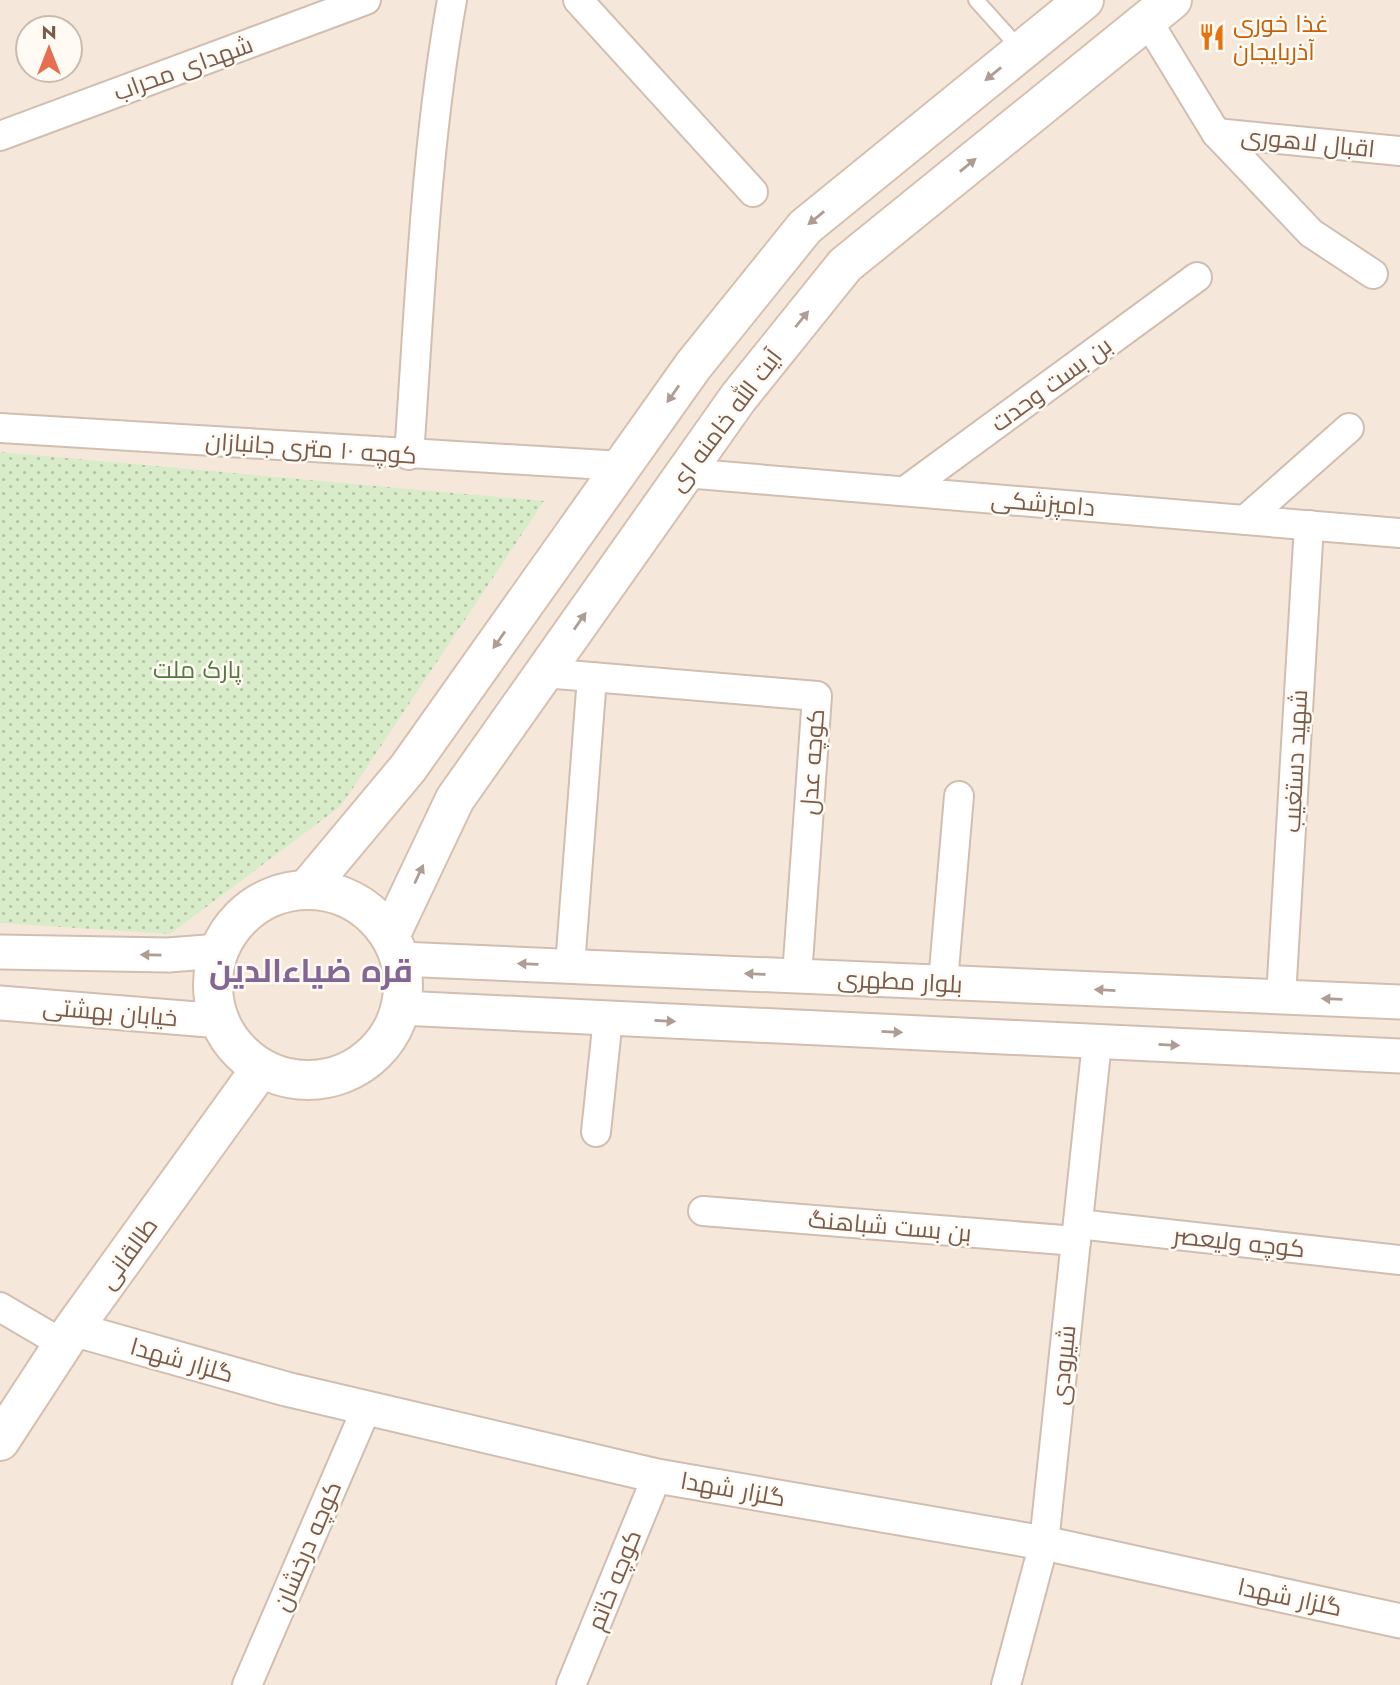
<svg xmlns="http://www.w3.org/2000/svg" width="1400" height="1685" font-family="Jost,Cairo,sans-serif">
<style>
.residential{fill:#f5e8da;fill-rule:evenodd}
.park{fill:url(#park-dots)}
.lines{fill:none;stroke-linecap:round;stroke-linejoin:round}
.service-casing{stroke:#d1beb0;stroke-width:18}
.minor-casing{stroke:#d1beb0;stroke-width:32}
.tertiary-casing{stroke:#d1beb0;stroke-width:37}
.secondary-casing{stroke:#d6c0b0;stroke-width:42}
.service{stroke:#fff;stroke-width:14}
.minor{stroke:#fff;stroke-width:28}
.tertiary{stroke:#fff;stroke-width:33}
.secondary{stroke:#fff;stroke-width:38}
.oneway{fill:#af9d94}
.labels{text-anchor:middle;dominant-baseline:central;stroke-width:5;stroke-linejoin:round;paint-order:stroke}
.food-label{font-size:24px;fill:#c56008;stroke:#fffaf3;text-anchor:start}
.street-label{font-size:24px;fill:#7a5c4d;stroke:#fffaf3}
.park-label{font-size:24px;fill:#537a41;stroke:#fffaf3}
.district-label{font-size:32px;font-weight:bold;fill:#846695;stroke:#fffaf3}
</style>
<defs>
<pattern id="park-dots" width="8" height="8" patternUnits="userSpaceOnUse" patternTransform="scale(1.75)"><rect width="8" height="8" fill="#d8ecc9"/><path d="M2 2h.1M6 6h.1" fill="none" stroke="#b4c2a5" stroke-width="1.8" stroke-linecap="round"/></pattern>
</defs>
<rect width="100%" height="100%" fill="#fdf6ec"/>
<!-- residential -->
<path class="residential" d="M0,0H1400V1685H0ZM28,28H70V70H28Z"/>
<!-- park -->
<polygon class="park" points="0,452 544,501 341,806 170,934 0,923"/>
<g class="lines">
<defs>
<polyline id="service" points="976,0 1021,50"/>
<g id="minor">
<polyline points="578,0 753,192"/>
<polyline points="1147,20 1216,133 1311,233 1373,274"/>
<polyline points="1216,133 1400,151"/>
<polyline points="0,136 366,0"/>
<polyline points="0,428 622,466"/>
<path d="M409,455C420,303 425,150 452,0"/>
<polyline points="685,473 1400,533"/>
<polyline points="905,491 1197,277"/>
<polyline points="1245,520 1349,428"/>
<polyline points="544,673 817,696 797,976"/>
<polyline points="570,966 592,677"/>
<polyline points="943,982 959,796"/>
<polyline points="1281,997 1309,525"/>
<polyline points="596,1132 608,1018"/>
<polyline points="703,1211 1076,1241"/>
<polyline points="1078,1224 1400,1260"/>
<polyline points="0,1307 63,1344"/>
<polyline points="247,1685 367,1407"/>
<polyline points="571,1685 657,1476"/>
<polyline points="1006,1685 1044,1543 1097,1042"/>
</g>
<g id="tertiary">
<polyline points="0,952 168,955 220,951"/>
<polyline points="400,959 1400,1002"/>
<polyline points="0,1003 221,1021"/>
<polyline points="401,1008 1400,1056"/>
<polyline points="73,1329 286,1389 657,1476 1044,1543 1400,1621"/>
</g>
<g id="secondary">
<polyline points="307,889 408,768 693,366 805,227 1084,0"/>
<circle cx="308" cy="985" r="95"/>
<polyline points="390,936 455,799 738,398 845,265 1172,0"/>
<polyline points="0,1441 73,1329 261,1068"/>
</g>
</defs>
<!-- service casing -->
<use href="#service" class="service-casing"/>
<!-- minor casing -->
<use href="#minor" class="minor-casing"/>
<!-- tertiary casing -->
<use href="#tertiary" class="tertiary-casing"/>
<!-- secondary casing -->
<use href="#secondary" class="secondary-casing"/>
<!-- service -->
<use href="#service" class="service"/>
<!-- minor -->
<use href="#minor" class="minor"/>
<!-- tertiary -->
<use href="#tertiary" class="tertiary"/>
<!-- secondary -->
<use href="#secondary" class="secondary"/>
</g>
<!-- one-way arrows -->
<defs><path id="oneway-solid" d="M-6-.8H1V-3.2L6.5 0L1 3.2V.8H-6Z" transform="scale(1.75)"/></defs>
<g class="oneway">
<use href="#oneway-solid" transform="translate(993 74) rotate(141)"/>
<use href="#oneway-solid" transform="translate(968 165) rotate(-39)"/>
<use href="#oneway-solid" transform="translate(816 218) rotate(141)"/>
<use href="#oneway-solid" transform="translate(802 319) rotate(-51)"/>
<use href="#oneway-solid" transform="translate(673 394) rotate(125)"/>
<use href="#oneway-solid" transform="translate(580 621) rotate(-55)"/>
<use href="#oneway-solid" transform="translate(499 640) rotate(125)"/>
<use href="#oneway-solid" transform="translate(419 874) rotate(-65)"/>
<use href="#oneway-solid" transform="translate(151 955) rotate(-179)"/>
<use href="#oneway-solid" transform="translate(528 964) rotate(-178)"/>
<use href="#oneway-solid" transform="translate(755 974) rotate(-178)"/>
<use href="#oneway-solid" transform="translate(1105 990) rotate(-177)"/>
<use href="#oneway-solid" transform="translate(1332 999) rotate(-178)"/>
<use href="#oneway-solid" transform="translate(665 1021) rotate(3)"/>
<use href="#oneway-solid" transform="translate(892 1032) rotate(3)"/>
<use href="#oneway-solid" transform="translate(1169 1045) rotate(3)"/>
</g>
<!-- icons -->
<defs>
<symbol id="restaurant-bare" viewBox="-9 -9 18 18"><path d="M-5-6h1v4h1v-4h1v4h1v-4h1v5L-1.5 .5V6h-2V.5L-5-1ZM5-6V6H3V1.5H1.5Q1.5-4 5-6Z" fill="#e8710a" stroke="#fffaf3" stroke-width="2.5" paint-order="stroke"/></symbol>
</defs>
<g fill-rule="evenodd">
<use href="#restaurant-bare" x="1193" y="18" width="38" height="38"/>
</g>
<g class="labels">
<!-- food labels -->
<g class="food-label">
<text x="1233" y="23">غذا خوری<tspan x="1233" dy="28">آذربایجان</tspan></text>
</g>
<!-- street labels -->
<g class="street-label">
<text transform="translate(183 68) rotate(-20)">شهدای محراب</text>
<text transform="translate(1308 142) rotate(6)">اقبال لاهوری</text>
<text transform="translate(1051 384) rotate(-36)">بن بست وحدت</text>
<text transform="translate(725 420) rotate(-53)">آیت الله خامنه ای</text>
<text transform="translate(311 448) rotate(4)">کوچه ۱۰ متری جانبازان</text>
<text transform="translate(1043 503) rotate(5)">دامپزشکی</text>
<text transform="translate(1295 761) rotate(-87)">شهید دستغیب</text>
<text transform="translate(812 762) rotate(-86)">کوچه عدل</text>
<text transform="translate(900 981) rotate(3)">بلوار مطهری</text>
<text transform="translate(110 1012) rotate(5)">خیابان بهشتی</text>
<text transform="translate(890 1226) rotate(5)">بن بست شباهنگ</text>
<text transform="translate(1239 1242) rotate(6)">کوچه ولیعصر</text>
<text transform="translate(128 1253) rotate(-54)">طالقانی</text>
<text transform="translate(182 1360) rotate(16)">گلزار شهدا</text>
<text transform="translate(1063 1365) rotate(-84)">شیرودی</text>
<text transform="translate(733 1489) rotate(10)">گلزار شهدا</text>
<text transform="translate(307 1546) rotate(-67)">کوچه درخشان</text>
<text transform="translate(614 1580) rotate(-68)">کوچه خاتم</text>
<text transform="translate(1290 1597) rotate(12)">گلزار شهدا</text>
</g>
<!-- park labels -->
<g class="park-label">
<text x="197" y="669">پارک ملت</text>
</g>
<!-- district labels -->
<g class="district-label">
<text x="311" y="971">قره ضیاءالدین</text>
</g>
</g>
<!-- north arrow -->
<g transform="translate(49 49)"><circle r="33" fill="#fffaf3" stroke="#cabbb1" stroke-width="2"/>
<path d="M0-5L12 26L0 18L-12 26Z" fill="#e76f51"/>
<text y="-10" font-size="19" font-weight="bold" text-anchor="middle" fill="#7a5c4d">N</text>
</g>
</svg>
